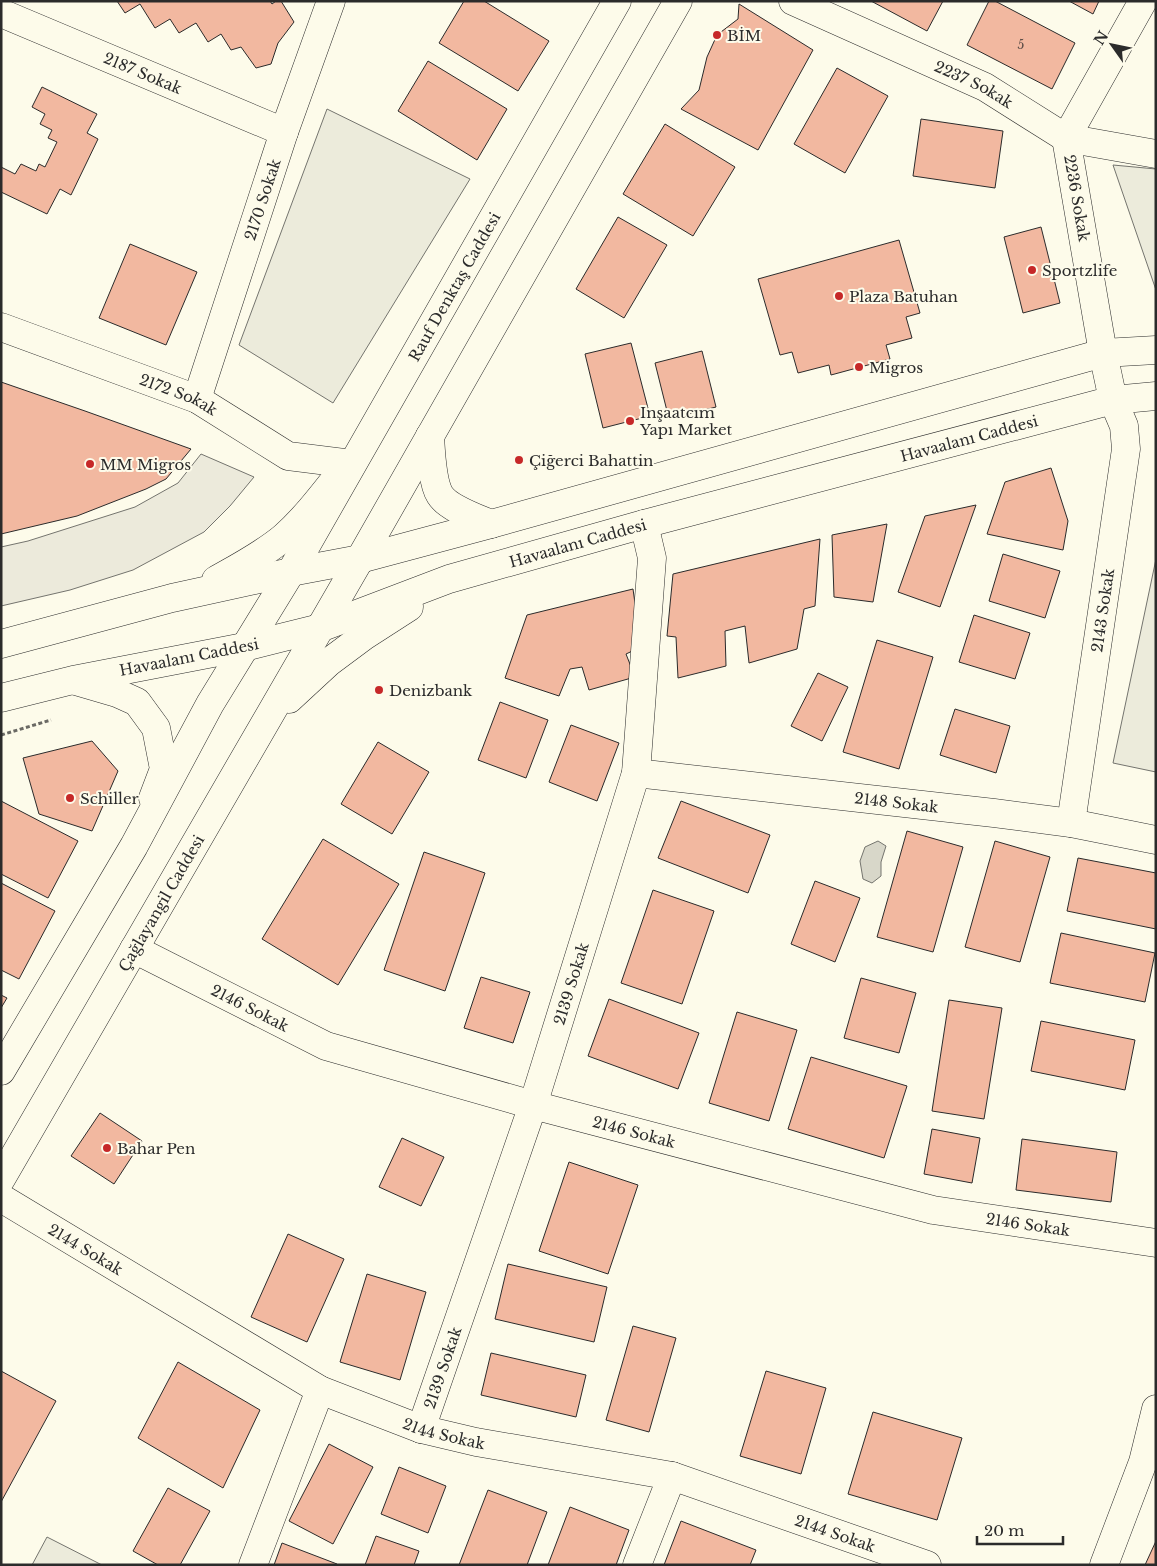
<svg xmlns="http://www.w3.org/2000/svg" width="1157" height="1566" font-family="'Libre Baskerville',serif">
<style>
.green{fill:#ecebdb;stroke:#74746e}
.parking{fill:#eceadb;stroke:#74746e}
.water{fill:#d8d7c9;stroke:#74746e}
.building{fill:#f2b8a0;stroke:#2b2b2b}
.lines{fill:none;stroke-linecap:round;stroke-linejoin:round}
.minor-casing{stroke:#2b2b2b;stroke-width:29}
.major-casing{stroke:#2b2b2b;stroke-width:29}
.path{stroke:#6a6964;stroke-width:3;stroke-dasharray:4 2.5;stroke-linecap:butt}
.minor{stroke:#fdfbea;stroke-width:28}
.major{stroke:#fdfbea;stroke-width:28}
.poi-dot{fill:#c62828;stroke:#fdfbea;stroke-width:2}
.labels{text-anchor:middle;dominant-baseline:central;stroke-width:4;stroke-linejoin:round;paint-order:stroke}
.number-label{font-size:12px;fill:#5d4e48}
.poi-label{font-size:15px;fill:#2b2b2b;stroke:#fdfbea;text-anchor:start}
.street-label{font-size:15px;fill:#2b2b2b;stroke:#fdfbea}
</style>
<rect width="100%" height="100%" fill="#fdfbea"/>
<!-- green -->
<g class="green">
<polygon points="327,109 470,179 333,403 239,345"/>
<polygon points="1113,165 1156,169 1156,290"/>
<polygon points="1156,559 1156,772 1113,763"/>
<polygon points="47,1537 102,1565 32,1565"/>
</g>
<!-- parking -->
<polygon class="parking" points="201,454 254,477 230,506 204,532 133,570 70,590 1,606 1,547 28,541 135,507 178,483"/>
<!-- water -->
<polygon class="water" points="878,841 886,846 881,862 881,876 872,883 863,879 860,861 865,847"/>
<!-- building -->
<g class="building">
<polygon points="117,1 270,1 272,4 276,1 281,1 294,22 278,43 271,64 256,68 241,47 231,50 221,34 208,42 196,23 179,33 170,19 155,28 140,4 125,13"/>
<polygon points="464,1 484,1 549,41 518,91 439,43"/>
<polygon points="871,1 943,1 927,31"/>
<polygon points="989,1 995,1 1075,43 1052,89 967,45"/>
<polygon points="1069,1 1099,1 1093,14"/>
<polygon points="739,4 813,50 758,150 681,109 699,90 707,57 717,35 738,19"/>
<polygon points="428,61 507,109 477,160 398,111"/>
<polygon points="837,68 888,96 845,173 794,144"/>
<polygon points="42,87 97,114 87,133 98,139 71,195 60,189 47,214 1,192 1,167 15,174 21,164 36,171 39,164 45,167 57,142 48,138 52,130 40,124 45,114 32,107"/>
<polygon points="921,119 1003,131 995,188 913,176"/>
<polygon points="665,124 735,167 693,236 623,194"/>
<polygon points="618,217 667,245 624,318 576,289"/>
<polygon points="1041,227 1060,303 1023,313 1004,237"/>
<polygon points="899,240 920,313 906,317 912,338 886,345 890,359 831,375 829,365 798,373 792,352 780,355 758,279"/>
<polygon points="130,244 197,272 166,345 99,318"/>
<polygon points="631,343 650,416 603,428 585,354"/>
<polygon points="702,351 716,407 669,419 655,363"/>
<polygon points="1,382 85,411 191,449 166,479 146,489 77,516 1,534"/>
<polygon points="1051,468 1068,521 1063,550 987,534 1005,482"/>
<polygon points="976,505 940,607 898,592 925,516"/>
<polygon points="887,524 873,602 834,597 832,535"/>
<polygon points="820,539 815,606 804,609 797,649 749,663 745,626 725,631 726,666 678,678 676,637 667,636 673,574"/>
<polygon points="1003,554 1060,571 1045,618 989,601"/>
<polygon points="633,589 641,647 626,654 635,677 589,690 582,667 570,669 559,696 505,678 527,615"/>
<polygon points="974,615 1030,633 1015,679 959,662"/>
<polygon points="877,640 933,657 899,769 843,752"/>
<polygon points="818,673 848,687 822,741 791,726"/>
<polygon points="500,702 548,720 526,778 478,760"/>
<polygon points="955,709 1010,726 996,773 940,755"/>
<polygon points="571,725 619,743 597,801 549,782"/>
<polygon points="92,741 118,771 92,831 39,814 23,758"/>
<polygon points="378,742 429,772 392,834 341,804"/>
<polygon points="1,801 78,841 48,898 1,874"/>
<polygon points="681,801 770,835 748,893 658,858"/>
<polygon points="907,831 963,847 933,952 877,937"/>
<polygon points="323,839 399,884 338,985 262,939"/>
<polygon points="995,841 1050,857 1020,962 965,947"/>
<polygon points="424,852 485,873 445,991 384,970"/>
<polygon points="1078,858 1156,873 1156,929 1067,911"/>
<polygon points="815,881 860,898 835,962 791,944"/>
<polygon points="1,883 55,911 19,979 1,970"/>
<polygon points="653,890 714,911 682,1004 621,983"/>
<polygon points="1061,933 1155,953 1145,1002 1050,983"/>
<polygon points="481,977 530,992 513,1043 464,1028"/>
<polygon points="861,978 916,993 899,1053 844,1038"/>
<polygon points="1,995 7,998 1,1008"/>
<polygon points="609,999 699,1033 678,1089 588,1056"/>
<polygon points="949,1000 1002,1008 984,1119 932,1111"/>
<polygon points="737,1012 797,1030 769,1121 709,1103"/>
<polygon points="1041,1021 1135,1040 1125,1090 1031,1071"/>
<polygon points="811,1057 907,1086 884,1158 788,1129"/>
<polygon points="100,1113 142,1141 114,1184 71,1156"/>
<polygon points="932,1129 980,1138 972,1183 924,1174"/>
<polygon points="402,1138 444,1157 421,1206 379,1187"/>
<polygon points="1022,1139 1117,1152 1111,1202 1016,1190"/>
<polygon points="569,1162 638,1185 608,1274 539,1251"/>
<polygon points="288,1234 344,1259 307,1342 251,1317"/>
<polygon points="508,1264 607,1287 594,1342 495,1319"/>
<polygon points="367,1274 426,1292 400,1380 340,1362"/>
<polygon points="633,1326 676,1338 649,1432 606,1420"/>
<polygon points="491,1353 586,1375 576,1417 481,1395"/>
<polygon points="178,1362 260,1410 223,1488 138,1438"/>
<polygon points="1,1371 56,1401 1,1502"/>
<polygon points="766,1371 826,1388 801,1474 740,1456"/>
<polygon points="873,1412 962,1438 937,1520 848,1494"/>
<polygon points="329,1444 373,1467 333,1544 289,1521"/>
<polygon points="399,1467 446,1486 428,1533 381,1514"/>
<polygon points="168,1488 210,1511 180,1565 158,1565 133,1551"/>
<polygon points="488,1490 547,1512 527,1565 459,1565"/>
<polygon points="570,1507 629,1530 616,1565 548,1565"/>
<polygon points="681,1521 756,1550 750,1565 664,1565"/>
<polygon points="376,1536 419,1551 414,1565 365,1565"/>
<polygon points="1156,1541 1156,1565 1145,1565"/>
<polygon points="282,1543 337,1564 337,1565 274,1565"/>
</g>
<g class="lines">
<defs>
<g id="minor">
<path id="s1" d="M793,1L985,87L1066,138L1156,154"/>
<path id="s2" d="M1,13L284,132"/>
<path id="s3" d="M1,327L197,399L288,456L352,464"/>
<path id="s4" d="M197,399L284,132L331,1"/>
<path d="M216,580C239,567 264,554 284,537C303,520 318,501 333,482"/>
<polyline points="1,644 172,598 291,572"/>
<polyline points="76,681 117,693 137,702 156,728 164,769 153,798"/>
<polyline points="1,698 73,680 244,647"/>
<path id="s5" d="M636,773L994,813L1071,823L1156,840"/>
<path id="s6" d="M1071,823L1126,449L1124,426L1113,400L1103,353L1066,138L1143,1"/>
<path id="s7" d="M134,949L326,1046L533,1105L933,1210L1156,1243"/>
<path id="s8" d="M1,1198L320,1390L421,1429L476,1442L672,1476L927,1565"/>
<path id="s9" d="M421,1429L533,1105L636,773L652,558L644,524"/>
<polyline points="253,1565 320,1390"/>
<polyline points="637,1565 672,1476"/>
<polyline points="1104,1565 1143,1462 1156,1409"/>
</g>
<g id="major">
<path d="M430,436C431,452 432,482 440,495C448,508 477,518 491,524"/>
<polyline points="291,572 360,559 491,524 1103,353 1156,350"/>
<path id="s10" d="M244,647L320,628L449,579L644,524L1113,400L1156,396"/>
<polyline points="289,699 329,662 364,636 409,607"/>
<path id="s11" d="M1,1071L134,846L210,704L291,572L617,1"/>
<path id="s12" d="M1,1179L360,559L678,1"/>
</g>
</defs>
<!-- minor casing -->
<use href="#minor" class="minor-casing"/>
<!-- major casing -->
<use href="#major" class="major-casing"/>
<!-- path -->
<polyline class="path" points="1,735 51,720"/>
<!-- minor -->
<use href="#minor" class="minor"/>
<!-- major -->
<use href="#major" class="major"/>
</g>
<!-- markers -->
<g class="poi-dot">
<circle cx="717" cy="35" r="5"/>
<circle cx="1032" cy="270" r="5"/>
<circle cx="839" cy="296" r="5"/>
<circle cx="859" cy="367" r="5"/>
<circle cx="630" cy="421" r="5"/>
<circle cx="519" cy="460" r="5"/>
<circle cx="90" cy="464" r="5"/>
<circle cx="379" cy="690" r="5"/>
<circle cx="70" cy="798" r="5"/>
<circle cx="107" cy="1148" r="5"/>
</g>
<g class="labels">
<!-- number labels -->
<g class="number-label">
<text x="1021" y="44">5</text>
</g>
<!-- poi labels -->
<g class="poi-label">
<text x="727" y="35">BİM</text>
<text x="1042" y="270">Sportzlife</text>
<text x="849" y="296">Plaza Batuhan</text>
<text x="869" y="367">Migros</text>
<text x="640" y="412">Inşaatcım<tspan x="640" dy="17">Yapı Market</tspan></text>
<text x="529" y="460">Çiğerci Bahattin</text>
<text x="100" y="464">MM Migros</text>
<text x="389" y="690">Denizbank</text>
<text x="80" y="798">Schiller</text>
<text x="117" y="1148">Bahar Pen</text>
</g>
<!-- street labels -->
<g class="street-label">
<text stroke="none"><textPath href="#s2" startOffset="154">2187 Sokak</textPath></text>
<text stroke="none"><textPath href="#s1" startOffset="199">2237 Sokak</textPath></text>
<text transform="translate(1077 198) rotate(80)">2236 Sokak</text>
<text stroke="none"><textPath href="#s4" startOffset="210">2170 Sokak</textPath></text>
<text stroke="none"><textPath href="#s11" startOffset="906">Rauf Denktaş Caddesi</textPath></text>
<text stroke="none"><textPath href="#s3" startOffset="190">2172 Sokak</textPath></text>
<text stroke="none"><textPath href="#s10" startOffset="755">Havaalanı Caddesi</textPath></text>
<text stroke="none"><textPath href="#s10" startOffset="350">Havaalanı Caddesi</textPath></text>
<text stroke="none"><textPath href="#s6" startOffset="215">2143 Sokak</textPath></text>
<text transform="translate(189 657) rotate(-11)">Havaalanı Caddesi</text>
<text stroke="none"><textPath href="#s5" startOffset="262">2148 Sokak</textPath></text>
<text stroke="none"><textPath href="#s12" startOffset="319">Çağlayangil Caddesi</textPath></text>
<text stroke="none"><textPath href="#s9" startOffset="470">2139 Sokak</textPath></text>
<text stroke="none"><textPath href="#s7" startOffset="130">2146 Sokak</textPath></text>
<text stroke="none"><textPath href="#s7" startOffset="535">2146 Sokak</textPath></text>
<text stroke="none"><textPath href="#s7" startOffset="940">2146 Sokak</textPath></text>
<text stroke="none"><textPath href="#s8" startOffset="99">2144 Sokak</textPath></text>
<text stroke="none"><textPath href="#s9" startOffset="65">2139 Sokak</textPath></text>
<text stroke="none"><textPath href="#s8" startOffset="504">2144 Sokak</textPath></text>
<text stroke="none"><textPath href="#s8" startOffset="909">2144 Sokak</textPath></text>
</g>
</g>
<!-- border -->
<rect width="1157" height="1566" fill="none" stroke="#2b2b2b" stroke-width="5"/>
<!-- north arrow -->
<g transform="translate(1112 45) rotate(303)" stroke="#fdfbea" stroke-width="4" paint-order="stroke">
<path d="M0-4L9 19L0 12L-9 19Z" fill="#2b2b2b"/>
<text y="-8" font-size="14" font-weight="bold" text-anchor="middle" fill="#2b2b2b">N</text>
</g>
<!-- scale -->
<path d="M977 1536v8h86v-8" fill="none" stroke="#2b2b2b" stroke-width="2.5"/>
<text x="984" y="1536" font-size="15" fill="#2b2b2b" stroke="#fdfbea" stroke-width="4" paint-order="stroke">20 m</text>
</svg>
